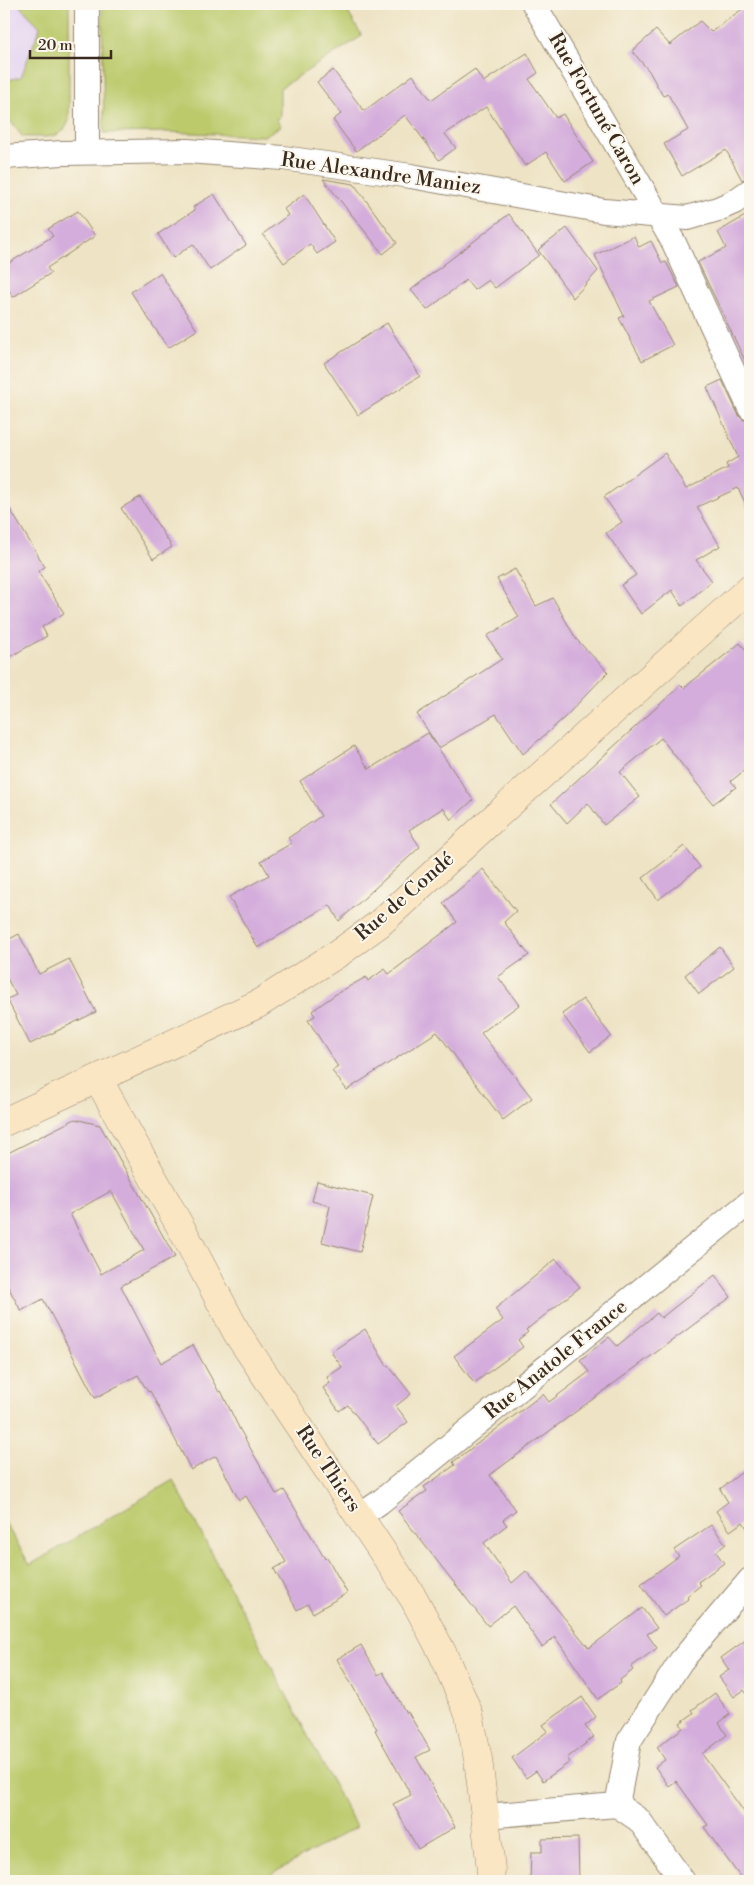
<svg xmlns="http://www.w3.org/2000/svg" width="754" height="1885" font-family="'Libre Bodoni',serif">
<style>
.built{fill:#e4d3f2}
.green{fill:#bcca6c;stroke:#7c7a45}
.building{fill:#d4addc;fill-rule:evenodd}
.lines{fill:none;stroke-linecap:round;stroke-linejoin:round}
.street-casing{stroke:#948671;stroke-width:26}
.secondary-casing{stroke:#948671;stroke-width:29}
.street{stroke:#fff;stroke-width:24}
.secondary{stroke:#fbe6c4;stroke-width:28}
.labels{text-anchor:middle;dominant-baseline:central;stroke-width:4;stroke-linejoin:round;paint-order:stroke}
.street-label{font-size:20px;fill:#3b2a1e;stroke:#fbf7ec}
</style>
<rect width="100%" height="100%" fill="#fbf7ec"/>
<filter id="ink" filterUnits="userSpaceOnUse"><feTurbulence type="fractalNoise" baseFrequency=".02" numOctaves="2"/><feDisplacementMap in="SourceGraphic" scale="10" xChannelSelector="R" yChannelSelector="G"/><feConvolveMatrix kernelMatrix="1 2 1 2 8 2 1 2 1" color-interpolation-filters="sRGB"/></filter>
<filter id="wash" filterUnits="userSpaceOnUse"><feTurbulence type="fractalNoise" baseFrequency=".0096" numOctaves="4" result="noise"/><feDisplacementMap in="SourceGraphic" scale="20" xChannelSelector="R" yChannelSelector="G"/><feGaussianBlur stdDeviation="1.12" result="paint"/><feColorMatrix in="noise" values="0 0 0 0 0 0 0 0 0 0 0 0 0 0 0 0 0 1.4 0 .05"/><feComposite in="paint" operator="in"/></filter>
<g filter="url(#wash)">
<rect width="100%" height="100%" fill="#eee3c4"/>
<!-- built -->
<polygon class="built" points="4,4 18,4 40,27 21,77 4,81"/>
<!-- green -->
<g class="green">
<path d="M18,4H69V120C62,142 43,136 23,137C3,114 4,111 4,81L21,77L40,27Z"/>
<polygon points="102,4 343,4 362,36 280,88 280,117 276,119 281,126 264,136 166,132 104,133"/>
<polygon points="173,1480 356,1827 259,1881 4,1881 4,1521 30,1565"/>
</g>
<g id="blocks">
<!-- building -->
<g class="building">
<polygon points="749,4 750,177 742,180 726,150 682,176 664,144 688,130 668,94 663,96 649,71 632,51 656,30 670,45 700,21 711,32"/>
<polygon points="527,53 538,73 529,79 556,118 563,114 593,162 565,181 546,152 525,166 486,107 445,134 456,148 439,160 405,115 356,151 333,120 341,114 317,82 333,70 364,111 413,75 431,100 475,69 483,82"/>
<polygon points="323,179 354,184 397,243 383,254"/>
<polygon points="214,194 246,245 210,270 193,244 173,258 158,234 195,210 193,207"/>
<polygon points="304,194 335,242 317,254 310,244 284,263 263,234 288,215 284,209"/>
<polygon points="78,211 95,236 47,268 51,273 13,297 4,282 4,266 53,236 48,229"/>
<polygon points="750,213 750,376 747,368 748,367 698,262 726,248 718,232"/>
<polygon points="509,214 539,255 495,288 488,280 474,290 466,280 427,310 411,290"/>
<polygon points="567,228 598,271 573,298 538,250"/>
<polygon points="634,236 639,247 651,241 662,263 666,262 679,287 649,301 673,345 642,361 619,318 624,316 595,255"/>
<polygon points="160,273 197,330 168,348 131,292"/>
<polygon points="387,323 420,376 358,415 324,363"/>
<polygon points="722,380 738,414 742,419 750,422 750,513 738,488 697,507 720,546 696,560 712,581 682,606 672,590 641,614 621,585 636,575 606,533 622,522 604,497 665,453 686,489 728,468 726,464 738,457 707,387"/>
<polygon points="140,497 172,547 153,559 121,508"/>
<polygon points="4,499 45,567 38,571 64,613 42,627 47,636 4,660"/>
<polygon points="515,569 536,606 553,598 576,639 608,672 565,717 523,754 496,714 439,748 417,714 502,659 487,636 519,617 497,579"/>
<polygon points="740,643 750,655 750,766 731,781 736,787 713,804 661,738 620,772 640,797 604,825 588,803 567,823 551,804 681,685 684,688"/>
<polygon points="428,733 473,800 451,820 443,808 409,830 420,847 339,921 330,905 258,948 229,897 269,875 261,861 292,843 288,838 321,816 300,781 354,746 369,769"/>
<polygon points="684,846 700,867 658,900 643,878"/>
<polygon points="483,869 516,911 504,922 529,955 498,977 519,1005 481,1033 532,1098 503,1120 437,1032 347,1090 332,1071 338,1067 308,1020 315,1016 312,1011 336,994 366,977 368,981 385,969 389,974 457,922 443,903"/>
<polygon points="19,934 39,974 69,959 96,1012 30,1044 7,999 16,995 4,973 4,942"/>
<polygon points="720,947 734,967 699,994 685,975"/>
<polygon points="583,999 611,1036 590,1052 562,1014"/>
<path d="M75,1119L100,1125L175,1257L121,1286L161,1363L193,1345L219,1392L221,1391L239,1428L276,1494L284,1490L325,1559L327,1557L347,1593L313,1613L308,1604L297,1610L274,1569L286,1562L246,1496L239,1500L216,1456L191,1470L150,1391L148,1392L138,1375L95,1398L43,1299L21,1311L4,1279V1155ZM111,1191L144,1250L101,1274L70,1214Z"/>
<polygon points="317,1181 373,1196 360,1252 322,1242 330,1206 312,1201"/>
<polygon points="556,1259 580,1287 526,1330 528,1332 518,1340 523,1347 474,1383 454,1356 503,1320 495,1309"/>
<polygon points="715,1275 731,1297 490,1475 516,1510 503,1520 507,1525 484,1543 512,1583 526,1571 589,1648 642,1608 657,1628 647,1634 657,1648 631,1667 633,1670 620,1680 621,1683 598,1699 555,1637 542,1647 513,1606 488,1626 398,1511 427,1491 424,1487 455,1465 453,1462 543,1394 549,1402 589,1372 580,1360 609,1337 617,1346 657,1313 661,1318"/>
<polygon points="365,1329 387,1366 388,1365 411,1394 396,1406 408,1422 378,1444 348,1405 339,1411 323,1388 330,1383 327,1377 342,1367 331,1352"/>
<polygon points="750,1466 750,1533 743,1522 730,1531 716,1511 728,1502 720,1489"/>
<polygon points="711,1525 726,1544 716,1552 724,1563 698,1582 701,1585 687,1596 688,1599 664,1616 641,1584 679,1556 674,1550"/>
<polygon points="750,1637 750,1699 744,1690 734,1697 719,1677 729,1670 721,1658"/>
<polygon points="361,1645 378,1675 383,1672 406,1713 408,1712 430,1750 416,1757 455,1827 418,1849 393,1804 411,1795 375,1730 377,1729 337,1659"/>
<polygon points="715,1693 730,1714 719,1723 727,1735 702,1754 750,1820 750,1881 743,1881 704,1827 708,1825 676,1781 669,1786 655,1767 665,1760 657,1747 683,1728 680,1723 694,1713 692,1710"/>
<polygon points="582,1697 596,1717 585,1726 594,1737 567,1758 570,1762 543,1781 536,1771 526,1778 512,1758 548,1731 543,1725"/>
<polygon points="578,1838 579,1881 530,1881 531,1852 542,1852 542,1839"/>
</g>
</g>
</g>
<g filter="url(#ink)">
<use href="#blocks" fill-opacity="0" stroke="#948671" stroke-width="1"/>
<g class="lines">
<defs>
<g id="street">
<polyline points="87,4 87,152"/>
<polyline points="534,4 674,243 750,408"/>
<polyline points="4,157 62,153 187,151 283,158 411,176 604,211 687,218 718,209 734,202 750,191"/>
<polyline points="360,1516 380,1502 750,1202"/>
<polyline points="617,1805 629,1741 681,1661 750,1580"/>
<polyline points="485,1816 617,1805 639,1820 683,1881"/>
</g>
<g id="secondary">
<polyline points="98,1079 185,1235 237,1333 414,1599 443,1654 469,1714 478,1759 485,1816 491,1870 490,1881"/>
<polyline points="4,1122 258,1004 339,953 379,924 485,826 750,588"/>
</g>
</defs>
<!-- street casing -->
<use href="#street" class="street-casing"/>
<!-- secondary casing -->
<use href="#secondary" class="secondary-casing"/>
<!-- street -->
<use href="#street" class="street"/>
<!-- secondary -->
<use href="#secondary" class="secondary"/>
</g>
</g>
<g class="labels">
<!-- street labels -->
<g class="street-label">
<text transform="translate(596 109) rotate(60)">Rue Fortuné Caron</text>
<text transform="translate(381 174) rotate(8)">Rue Alexandre Maniez</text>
<text transform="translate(405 897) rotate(-41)">Rue de Condé</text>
<text transform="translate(556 1360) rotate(-39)">Rue Anatole France</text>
<text transform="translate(328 1469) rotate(56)">Rue Thiers</text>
</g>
</g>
<!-- margin -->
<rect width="754" height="1885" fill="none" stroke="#fbf7ec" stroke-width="20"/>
<!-- scale -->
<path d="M30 50v8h81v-8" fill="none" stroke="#3b2a1e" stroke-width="2.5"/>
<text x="38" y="50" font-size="15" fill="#3b2a1e" stroke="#fbf7ec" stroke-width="4" paint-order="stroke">20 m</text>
</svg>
